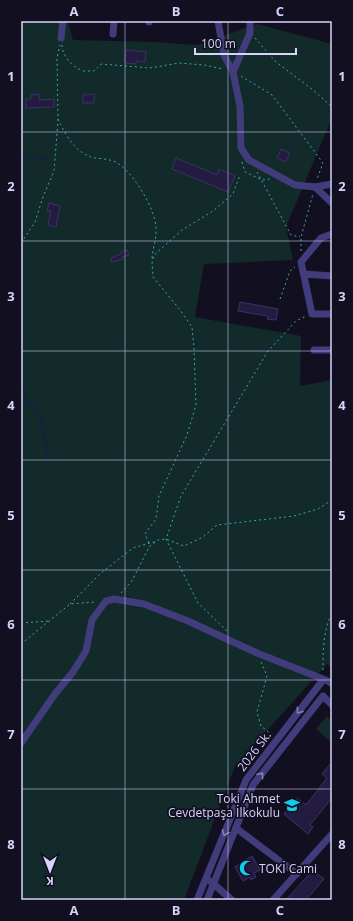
<svg xmlns="http://www.w3.org/2000/svg" width="353" height="921" font-family="'Open Sans',sans-serif">
<style>
.green{fill:#122a2a}
.lines{fill:none;stroke-linecap:round;stroke-linejoin:round}
.stream{stroke:#112343;stroke-width:2}
.building{fill:#241c40;stroke:#3d306b}
.path{stroke:#36aba7;stroke-width:1;stroke-dasharray:2 3;stroke-linecap:butt}
.street{stroke:#413d7c;stroke-width:7}
.oneway{stroke:#8580b6}
.grid{fill:none;stroke:#d8d2fc;stroke-width:1;stroke-opacity:0.55}
.labels{text-anchor:middle;dominant-baseline:central;stroke-width:3.5;stroke-linejoin:round;paint-order:stroke}
.street-label{font-size:12px;fill:#d8d2fc;stroke:#120f21}
.poi-label{font-size:12px;fill:#d8d2fc;stroke:#120f21;text-anchor:end}
.neatline{fill:none;stroke:#d8d2fc;stroke-width:1.5}
.grid-label{font-size:13px;text-anchor:middle;font-weight:bold;fill:#d8d2fc}
</style>
<rect width="100%" height="100%" fill="#120f21"/>
<!-- green -->
<g class="green">
<polygon points="21,21 68,21 73,40 156,42 197,45 257,24 332,44 332,118 286,227 293,260 204,264 195,317 301,336 300,386 332,380 332,668 327,664 235,766 184,900 21,900"/>
<polygon points="327,716 332,721 332,743 316,729"/>
</g>
<g class="lines">
<!-- stream -->
<g class="stream">
<polyline points="21,152 27,157 47,159"/>
<polyline points="21,385 28,401 38,411 43,426 43,434 48,449 47,460"/>
</g>
</g>
<!-- building -->
<g class="building">
<polygon points="126,50 146,52 145,62 136,61 136,64 125,63"/>
<polygon points="39,94 39,100 54,99 54,107 26,108 26,99 31,99 31,95"/>
<polygon points="94,94 94,103 83,103 83,95"/>
<polygon points="281,149 290,153 286,162 277,158"/>
<polygon points="176,158 217,175 219,169 235,176 228,192 172,169"/>
<polygon points="49,203 60,206 56,227 48,225 51,211 47,211"/>
<polygon points="127,250 129,255 122,257 123,259 112,262 111,258 121,254 121,252"/>
<polygon points="240,302 278,309 276,320 267,319 268,316 238,311"/>
<polygon points="332,762 332,798 310,825 313,827 308,834 284,814 297,798 306,805 327,778 322,774"/>
<polygon points="252,856 260,870 254,873 256,877 251,880 250,877 243,881 235,867"/>
<polygon points="313,870 324,879 306,900 286,900"/>
</g>
<g class="lines">
<!-- path -->
<g class="path">
<polyline points="255,38 276,62 313,90 332,107"/>
<path d="M62,45C62,56 73,68 84,71C87,71 91,71 94,71L101,64L150,68L179,63L204,65L223,69"/>
<polyline points="241,76 272,95 323,163 317,179"/>
<path d="M58,119C66,136 76,154 95,158C103,159 112,159 119,164C135,176 154,207 156,227C157,239 152,249 152,261"/>
<polyline points="242,162 245,172 262,180 270,179"/>
<polyline points="257,172 291,235 300,237"/>
<polyline points="21,243 35,222 43,197 54,171 58,121 57,58 60,45"/>
<polyline points="301,251 301,237 313,194"/>
<polyline points="280,299 290,271 295,267"/>
<polyline points="149,543 145,534 156,519 159,496 187,435 196,405 194,349 192,327 181,311 153,277 152,263 154,255 182,230 213,211 233,194 240,175"/>
<polyline points="121,593 132,581 149,547 158,540 166,539 184,546 203,537 217,525 294,516 318,509 332,500"/>
<polyline points="70,604 101,573 133,548 157,541"/>
<polyline points="21,623 49,621"/>
<polyline points="227,631 198,603 166,539 181,496 268,351 296,321 306,316"/>
<polyline points="21,644 70,604 95,602"/>
<polyline points="261,662 267,676 257,712 261,726 272,735"/>
<path d="M323,670C323,651 323,631 332,613"/>
</g>
<!-- street -->
<g class="street">
<polyline points="218,21 224,55 233,72 240,106 241,148 249,160 295,185 315,187 332,184"/>
<polyline points="149,22 149,21"/>
<polyline points="113,34 114,21"/>
<polyline points="61,38 63,21"/>
<polyline points="233,72 250,33 250,21"/>
<polyline points="315,187 332,203"/>
<polyline points="332,234 321,238 301,262 312,314 332,314"/>
<polyline points="304,274 332,276"/>
<polyline points="314,350 332,350"/>
<polyline points="21,743 55,694 73,672 86,651 92,620 106,601 114,599 144,604 188,621 257,653 328,681 332,684"/>
<polyline points="236,828 297,874"/>
<polyline points="210,881 232,900"/>
<polyline points="197,900 246,780 323,680"/>
<polyline points="207,900 253,785 323,696 332,705"/>
<polyline points="273,900 332,834"/>
</g>
</g>
<!-- one-way arrows -->
<defs><path id="oneway-chevron" d="M-2-3.5L2.5 0L-2 3.5" fill="none" stroke-width="1.6" stroke-linecap="round" stroke-linejoin="round"/></defs>
<g class="oneway">
<use href="#oneway-chevron" transform="translate(299 711) rotate(127)"/>
<use href="#oneway-chevron" transform="translate(261 775) rotate(-52)"/>
<use href="#oneway-chevron" transform="translate(225 833) rotate(112)"/>
</g>
<!-- grid -->
<path class="grid" d="M125,21V900M228,21V900M21,132H332M21,241H332M21,351H332M21,460H332M21,570H332M21,680H332M21,789H332"/>
<!-- icons -->
<defs>
<symbol id="school-bare" viewBox="-9 -9 18 18"><path d="M0-5L7-2L0 1L-7-2ZM-4 1L0 2.5L4 1V4Q0 6-4 4Z" fill="#10ceea" stroke="#120f21" stroke-width="2.5" paint-order="stroke"/></symbol>
<symbol id="mosque-bare" viewBox="-9 -9 18 18"><path d="M3.5-4.9A6 6 0 1 0 3.5 4.9A5 5 0 1 1 3.5-4.9Z" fill="#10ceea" stroke="#120f21" stroke-width="2.5" paint-order="stroke"/></symbol>
</defs>
<g fill-rule="evenodd">
<use href="#school-bare" x="281" y="794" width="22" height="22"/>
<use href="#mosque-bare" x="236" y="857" width="22" height="22"/>
</g>
<g class="labels">
<!-- street labels -->
<g class="street-label">
<text transform="translate(254 751) rotate(-53)">2026 Sk.</text>
</g>
<!-- poi labels -->
<g class="poi-label">
<text x="280" y="798">Toki Ahmet<tspan x="280" dy="14">Cevdetpaşa İlkokulu</tspan></text>
<text x="259" y="868" text-anchor="start">TOKİ Cami</text>
</g>
</g>
<!-- border -->
<rect width="353" height="921" fill="none" stroke="#120f21" stroke-width="44"/>
<!-- north arrow -->
<g transform="translate(50 871) rotate(180)" stroke="#120f21" stroke-width="3" paint-order="stroke">
<path d="M0-3L7 15L0 10L-7 15Z" fill="#d8d2fc"/>
<text y="-6" font-size="11" font-weight="bold" text-anchor="middle" fill="#d8d2fc">K</text>
</g>
<!-- scale -->
<path d="M195 48v6h101v-6" fill="none" stroke="#d8d2fc" stroke-width="2"/>
<text x="201" y="48" font-size="12" fill="#d8d2fc" stroke="#120f21" stroke-width="3" paint-order="stroke">100 m</text>
<rect x="22" y="22" width="309" height="877" class="neatline"/>
<g class="grid-label">
<text x="74" y="16">A</text>
<text x="176" y="16">B</text>
<text x="280" y="16">C</text>
<text x="11" y="81">1</text>
<text x="342" y="81">1</text>
<text x="11" y="191">2</text>
<text x="342" y="191">2</text>
<text x="11" y="301">3</text>
<text x="342" y="301">3</text>
<text x="11" y="410">4</text>
<text x="342" y="410">4</text>
<text x="11" y="520">5</text>
<text x="342" y="520">5</text>
<text x="11" y="629">6</text>
<text x="342" y="629">6</text>
<text x="11" y="739">7</text>
<text x="342" y="739">7</text>
<text x="11" y="849">8</text>
<text x="342" y="849">8</text>
<text x="74" y="915">A</text>
<text x="176" y="915">B</text>
<text x="280" y="915">C</text>
</g>
</svg>
